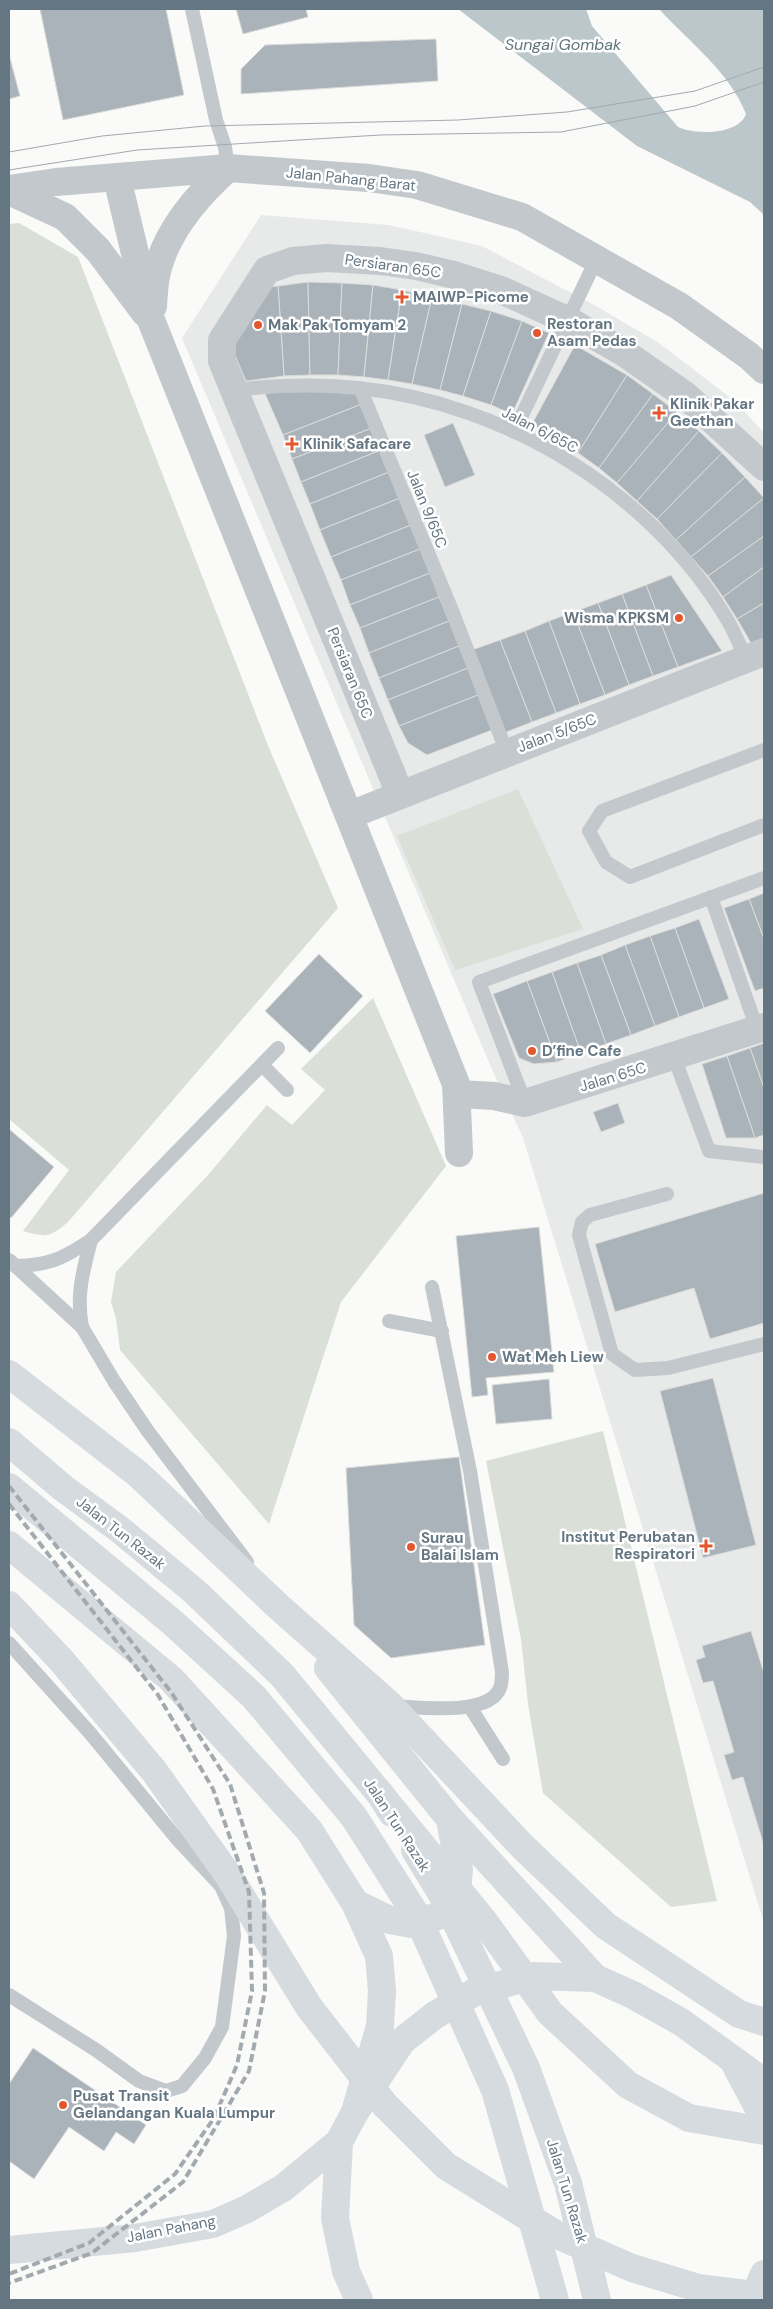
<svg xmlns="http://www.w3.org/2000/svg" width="773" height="2309" font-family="'DM Sans',sans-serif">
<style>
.built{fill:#e8e9e9}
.green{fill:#dadfd7}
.water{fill:#bbc7cb}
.building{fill:#aab3b9;stroke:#dcdcda}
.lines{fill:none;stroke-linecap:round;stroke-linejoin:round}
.lane{stroke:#c3c8cc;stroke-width:14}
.street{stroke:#c3c8cc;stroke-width:28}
.primary{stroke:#d6dbdf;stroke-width:28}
.highway{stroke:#d6dbdf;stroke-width:28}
.tram{stroke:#a2aab0;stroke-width:1}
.rail{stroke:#a2aab0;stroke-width:4;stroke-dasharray:8 4;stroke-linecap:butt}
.poi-dot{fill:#e4572e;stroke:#fff;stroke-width:2}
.labels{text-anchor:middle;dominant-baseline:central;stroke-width:5;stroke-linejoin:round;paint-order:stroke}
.street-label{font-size:15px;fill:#657683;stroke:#fff}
.poi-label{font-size:15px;font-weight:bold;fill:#657683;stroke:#fff;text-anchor:start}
.water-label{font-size:16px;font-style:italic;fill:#60757c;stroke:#fff}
</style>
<rect width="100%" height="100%" fill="#fafaf8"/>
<!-- built -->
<polygon class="built" points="261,215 389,225 482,246 596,306 659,343 736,402 764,433 764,1923 523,1138 494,1074 182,338"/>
<!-- green -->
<g class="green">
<path d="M19,223L78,257L269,748L338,908L68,1222C50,1237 47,1238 23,1231L69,1170L9,1119V224Z"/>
<polygon points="518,789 583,929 455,970 397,836"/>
<polygon points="373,998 446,1166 341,1302 269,1524 120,1350 116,1318 111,1302 116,1272 208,1175 267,1105 292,1125 325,1090 301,1069"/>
<polygon points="603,1431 717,1901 671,1907 543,1793 528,1704 521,1639 486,1461"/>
</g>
<!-- water -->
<path class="water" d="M458,9H586L592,26L678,127C695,135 739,135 746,114C730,72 688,41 659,9H764V215L750,202L637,146Z"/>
<!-- building -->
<g class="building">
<polygon points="40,9 166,9 184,95 63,120"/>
<polygon points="236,9 306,9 308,17 243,34"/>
<polygon points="436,39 438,81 241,94 241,69 265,45"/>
<polygon points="9,54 20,96 9,99"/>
<polygon points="308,282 310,375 284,376 278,286"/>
<polygon points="308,282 342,283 338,375 310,375"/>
<polygon points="342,283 373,285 364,377 338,375"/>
<polygon points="373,285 402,290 388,380 364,377"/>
<polygon points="278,286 284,376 246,381 231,346 270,287"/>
<polygon points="402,290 432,297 412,384 388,380"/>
<polygon points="432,297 462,304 440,390 412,384"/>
<polygon points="462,304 491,311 463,396 440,390"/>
<polygon points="491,311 522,321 491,405 463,396"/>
<polygon points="522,321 549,333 512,414 491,405"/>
<polygon points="575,345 627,375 578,453 532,424"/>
<polygon points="627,375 653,394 599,468 578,453"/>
<polygon points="263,389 355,389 362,404 283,435"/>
<polygon points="653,394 677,412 617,483 599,468"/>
<polygon points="362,404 372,428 292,459 283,435"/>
<polygon points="677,412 699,431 637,501 617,483"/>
<polygon points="453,423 475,475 445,487 424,435"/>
<polygon points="372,428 381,450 301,482 292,459"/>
<polygon points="699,431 722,453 657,519 637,501"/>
<polygon points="381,450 389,472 310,504 301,482"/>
<polygon points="722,453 745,477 676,540 657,519"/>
<polygon points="389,472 400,498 320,530 310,504"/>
<polygon points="745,477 764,498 691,557 676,540"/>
<polygon points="400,498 411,525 331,557 320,530"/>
<polygon points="764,498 764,536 708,576 691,557"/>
<polygon points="411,525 420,549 341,580 331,557"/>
<polygon points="764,536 764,567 723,597 708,576"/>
<polygon points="420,549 430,573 350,605 341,580"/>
<polygon points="764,567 764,603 737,619 723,597"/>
<polygon points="430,573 439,597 360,628 350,605"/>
<polygon points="671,575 722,651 678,667 646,585"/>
<polygon points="646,585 678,667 653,676 622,594"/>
<polygon points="622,594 653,676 629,685 598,603"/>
<polygon points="439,597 449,621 369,653 360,628"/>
<polygon points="598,603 629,685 605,695 573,612"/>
<polygon points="764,603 764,638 751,643 737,619"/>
<polygon points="573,612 605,695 580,704 549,621"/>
<polygon points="449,621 459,646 379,678 369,653"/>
<polygon points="549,621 580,704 556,713 525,631"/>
<polygon points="525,631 556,713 532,722 500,640"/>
<polygon points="500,640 532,722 504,733 472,650"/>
<polygon points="459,646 468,668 388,700 379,678"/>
<polygon points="468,668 478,695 399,726 388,700"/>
<polygon points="478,695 492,730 427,755 408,743 399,726"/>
<polygon points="764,893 764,939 749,899"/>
<polygon points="749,899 764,939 764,988 755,991 724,908"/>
<polygon points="699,919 729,999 704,1008 675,928"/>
<polygon points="675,928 704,1008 679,1017 650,936"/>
<polygon points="650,936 679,1017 655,1026 625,945"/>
<polygon points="625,945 655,1026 631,1035 601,955"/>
<polygon points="319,954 363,996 310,1053 265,1011"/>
<polygon points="601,955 631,1035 606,1044 577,963"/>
<polygon points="577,963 606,1044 581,1053 552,972"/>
<polygon points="552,972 581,1053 557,1062 527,981"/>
<polygon points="527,981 557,1062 534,1064 519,1058 493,994"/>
<polygon points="764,1043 764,1088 750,1048"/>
<polygon points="750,1048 764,1088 764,1135 755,1138 727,1056"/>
<polygon points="727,1056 755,1138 726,1138 702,1064"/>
<polygon points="618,1103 625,1123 601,1132 593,1112"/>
<polygon points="9,1129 54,1167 11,1218 9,1216"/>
<polygon points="764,1193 764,1323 710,1339 694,1288 615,1312 595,1244"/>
<polygon points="539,1227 554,1372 486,1378 488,1395 472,1397 456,1236"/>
<polygon points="713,1378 756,1545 703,1558 660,1391"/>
<polygon points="549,1379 552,1419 496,1424 492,1385"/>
<polygon points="459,1457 485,1645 391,1658 354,1625 346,1468"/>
<polygon points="751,1631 764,1673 764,1846 743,1777 732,1780 724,1755 734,1752 713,1681 703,1683 696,1660 705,1657 702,1646"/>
<polygon points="33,2048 146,2125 134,2144 116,2132 104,2151 69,2127 34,2179 9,2161 9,2084"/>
</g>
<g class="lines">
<!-- lane -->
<g class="lane">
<polyline points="192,9 216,120 225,147 228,168"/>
<polyline points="360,388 453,613 507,753"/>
<path d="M234,390C275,385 316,384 358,388C506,403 652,492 728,621C735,633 740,646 746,659"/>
<polyline points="514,432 597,258"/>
<polyline points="764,750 602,811 589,831 606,862 630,877 764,825"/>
<polyline points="711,897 757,1029"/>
<polyline points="674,1057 709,1151 764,1157"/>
<polyline points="262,1065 287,1090"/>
<polyline points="525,1103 479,982 764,878"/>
<polyline points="667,1194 590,1215 582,1222 579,1235 612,1354 635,1370 668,1368 764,1344"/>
<polyline points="9,1260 82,1327 114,1381 147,1430 247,1562"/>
<path d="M15,1266C50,1265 62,1259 91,1240L278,1048"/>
<polyline points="389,1321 442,1331"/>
<path d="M82,1327C76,1295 83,1271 91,1240"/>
<polyline points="9,1643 90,1733 178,1840 221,1886 231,1908 234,1936 222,2027 205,2058 182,2086 166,2091 139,2081 96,2050 9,1995"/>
<path d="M393,1706C417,1707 489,1717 500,1688C502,1683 502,1677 502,1672L470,1471L432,1287"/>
<polyline points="470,1707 503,1759"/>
</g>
<!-- street -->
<g class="street">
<polyline points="117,178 151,320 456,1084 459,1153"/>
<polyline points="9,189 56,182 228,168 369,178 417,185 522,217 679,306 749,356 764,370"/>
<polyline points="9,191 65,217 98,250 145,313"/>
<path d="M153,306C154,294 154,280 158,268C168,230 199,194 228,168"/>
<polyline points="400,794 222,361 222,340 267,270 293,261 326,258 380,261 416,266 454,275 501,290 569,321 623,352 685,395 764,467"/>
<polyline points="350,815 764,652"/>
<polyline points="458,1094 494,1096 525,1103 764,1027"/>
</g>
<!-- primary -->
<g class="primary">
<polyline points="9,1374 138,1474 280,1608 390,1705 522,1846 606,1926 739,2014 764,2022"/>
<polyline points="9,1442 63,1488 119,1529 194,1591 282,1675 380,1794 392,1813"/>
<polyline points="9,1487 172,1622 254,1697 354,1817 418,1918 495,2090 555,2300"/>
<polyline points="9,1545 171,1679 309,1830 355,1903 379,1956 382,1991 380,2026 355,2112"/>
<polyline points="328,1668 450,1819 595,1978"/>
<polyline points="415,1850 446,1901 526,2068 568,2183 597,2300"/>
<polyline points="355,1903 390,1920 411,1924 438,1916 456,1899 459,1870 450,1819"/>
<polyline points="736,2066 759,2109 764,2128"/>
<polyline points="9,2250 135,2238 213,2224 247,2209 283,2188 339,2142"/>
<polyline points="359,2300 346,2271 335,2218 339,2142 355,2112 402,2041 435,2015 475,1992 532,1976 595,1978 633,1995 681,2022 764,2082"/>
<polyline points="753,2300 764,2274"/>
</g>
<!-- highway -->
<g class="highway">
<polyline points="9,1605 61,1660 154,1771 228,1875 309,2007 385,2105 446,2166 557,2235 632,2268 698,2288 764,2296"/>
<polyline points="380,1794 483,1920 550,2013 628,2085 689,2118 764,2131"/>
</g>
<!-- tram -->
<g class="tram">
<polyline points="9,152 102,136 205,126 458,120 567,112 695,91 764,67"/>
<polyline points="9,170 137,150 380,135 561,132 695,106 764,82"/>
</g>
<!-- rail -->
<g class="rail">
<polyline points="9,1486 171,1692 230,1784 264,1893 265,1991 249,2071 183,2182 92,2253 9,2283"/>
<polyline points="9,1504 158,1695 213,1789 249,1892 252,1991 237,2065 214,2118 175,2174 89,2243 9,2274"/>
</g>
</g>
<!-- markers -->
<g class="poi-dot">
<path d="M399.5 289.5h5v5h5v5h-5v5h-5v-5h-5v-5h5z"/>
<circle cx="258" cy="325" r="5"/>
<circle cx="537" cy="333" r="5"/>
<path d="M656.5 405.5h5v5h5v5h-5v5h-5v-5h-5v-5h5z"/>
<path d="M289.5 436.5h5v5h5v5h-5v5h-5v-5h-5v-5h5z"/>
<circle cx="679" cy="618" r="5"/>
<circle cx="532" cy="1051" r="5"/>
<circle cx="492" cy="1357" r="5"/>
<path d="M703.5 1538.5h5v5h5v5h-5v5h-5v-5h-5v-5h5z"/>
<circle cx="411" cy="1547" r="5"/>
<circle cx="63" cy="2105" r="5"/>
</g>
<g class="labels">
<!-- street labels -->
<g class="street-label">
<text transform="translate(351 179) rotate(6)">Jalan Pahang Barat</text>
<text transform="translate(393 266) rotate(8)">Persiaran 65C</text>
<text transform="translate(540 430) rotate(27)">Jalan 6/65C</text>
<text transform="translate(427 509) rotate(68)">Jalan 9/65C</text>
<text transform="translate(350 673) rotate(68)">Persiaran 65C</text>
<text transform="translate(557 733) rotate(-21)">Jalan 5/65C</text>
<text transform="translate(613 1077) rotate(-17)">Jalan 65C</text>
<text transform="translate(121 1533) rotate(38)">Jalan Tun Razak</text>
<text transform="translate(397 1825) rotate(57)">Jalan Tun Razak</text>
<text transform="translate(567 2191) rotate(73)">Jalan Tun Razak</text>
<text transform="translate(171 2229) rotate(-11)">Jalan Pahang</text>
</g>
<!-- poi labels -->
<g class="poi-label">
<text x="413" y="297">MAIWP-Picome</text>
<text x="547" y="324">Restoran<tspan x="547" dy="17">Asam Pedas</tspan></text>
<text x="268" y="325">Mak Pak Tomyam 2</text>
<text x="670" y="404">Klinik Pakar<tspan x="670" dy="17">Geethan</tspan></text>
<text x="303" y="444">Klinik Safacare</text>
<text x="669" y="618" text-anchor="end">Wisma KPKSM</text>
<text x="542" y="1051">D’fine Cafe</text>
<text x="502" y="1357">Wat Meh Liew</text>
<text x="695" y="1537" text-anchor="end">Institut Perubatan<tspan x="695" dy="17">Respiratori</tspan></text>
<text x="421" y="1538">Surau<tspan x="421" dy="17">Balai Islam</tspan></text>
<text x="73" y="2096">Pusat Transit<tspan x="73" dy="17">Gelandangan Kuala Lumpur</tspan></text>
</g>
<!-- water labels -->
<g class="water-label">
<text x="563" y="44">Sungai Gombak</text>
</g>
</g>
<!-- border -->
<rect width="773" height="2309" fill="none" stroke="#657683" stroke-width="20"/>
</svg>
